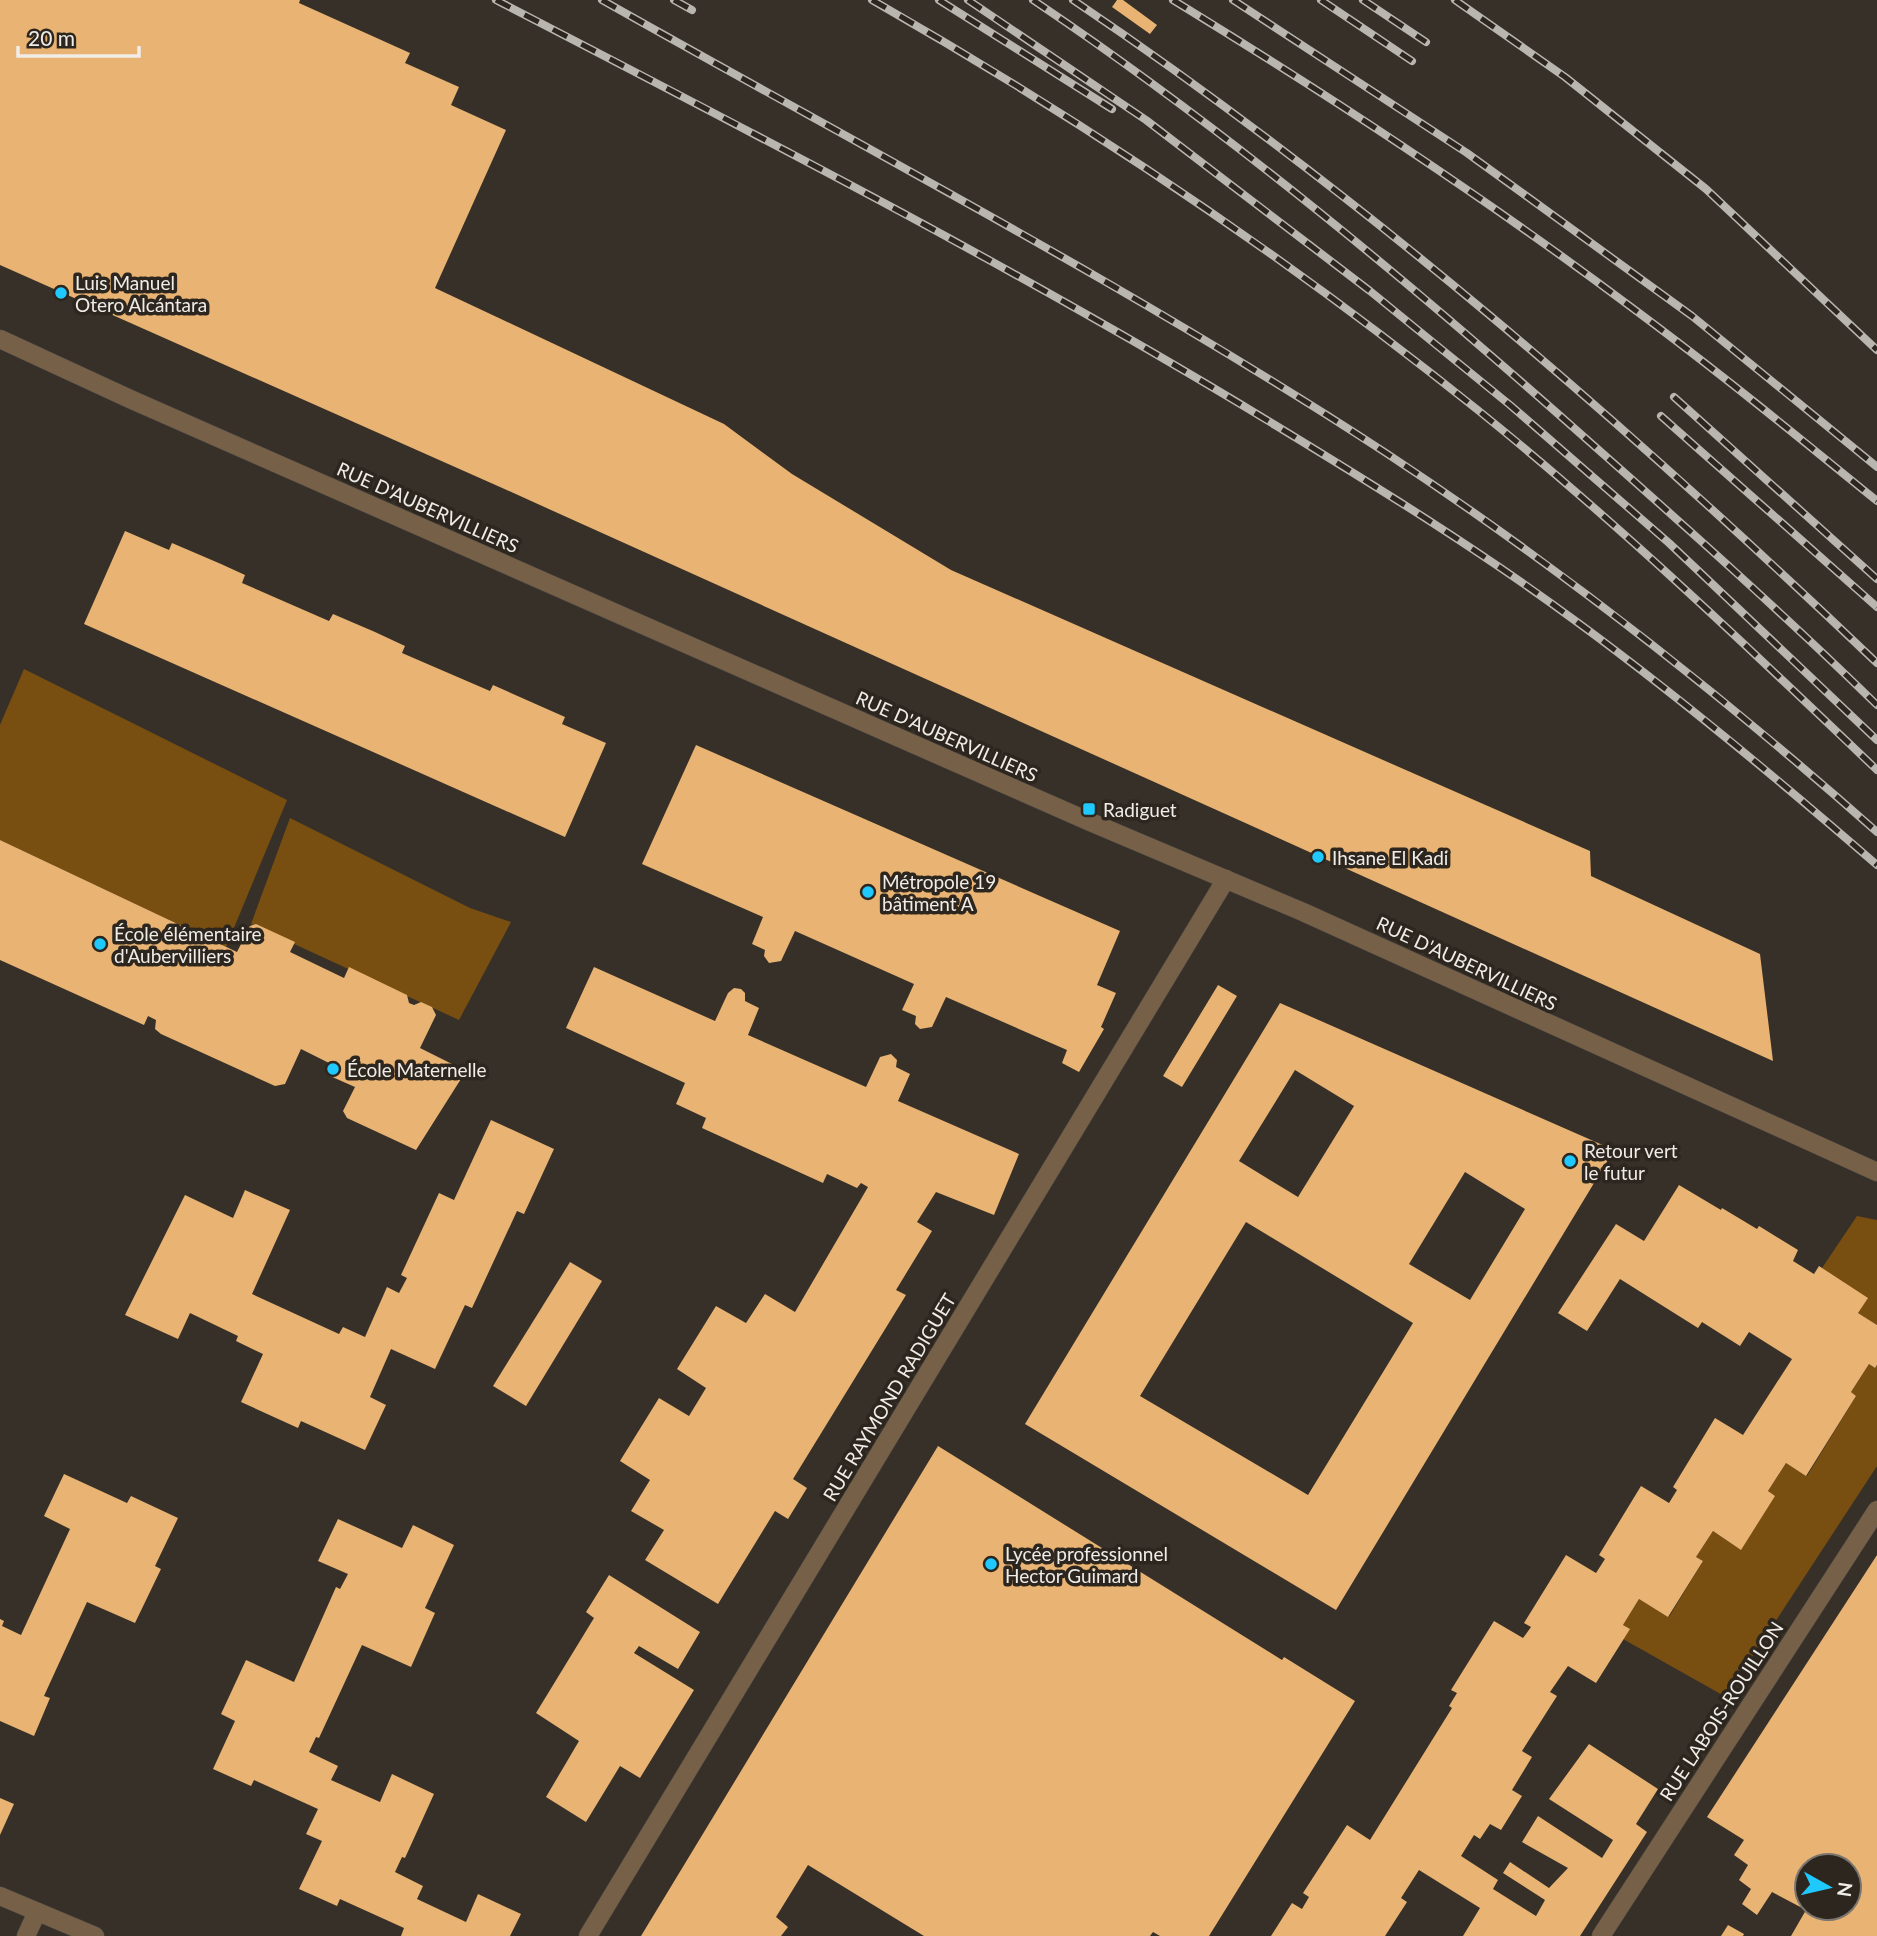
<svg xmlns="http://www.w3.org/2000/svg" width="1877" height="1936" font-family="Lato,sans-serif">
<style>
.green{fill:#784e11}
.building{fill:#e8b373;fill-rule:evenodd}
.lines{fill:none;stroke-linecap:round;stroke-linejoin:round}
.minor-casing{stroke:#554e47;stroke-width:19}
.tertiary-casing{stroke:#554e47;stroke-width:19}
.minor{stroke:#766148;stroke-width:18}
.tertiary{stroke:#766148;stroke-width:18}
.rail-casing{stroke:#b9b5af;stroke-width:8}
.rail{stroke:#2c261e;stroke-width:5;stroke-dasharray:16;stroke-linecap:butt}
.poi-dot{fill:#20c9fd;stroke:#2c261e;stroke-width:2.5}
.labels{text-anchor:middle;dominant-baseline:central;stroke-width:7;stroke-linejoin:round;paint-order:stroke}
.poi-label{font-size:19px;fill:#f0ece7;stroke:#2c261e;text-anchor:start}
.street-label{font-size:19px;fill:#f0ece7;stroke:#2c261e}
</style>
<rect width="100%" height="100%" fill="#373028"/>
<!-- green -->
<g class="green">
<polygon points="24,669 287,800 226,947 0,840 0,725"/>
<polygon points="290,818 470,908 511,922 459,1020 251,924"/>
<polygon points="1857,1216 1877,1220 1877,1325 1858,1313 1822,1268"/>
<polygon points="1869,1364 1875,1368 1877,1365 1877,1466 1726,1697 1623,1639 1629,1629 1623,1625 1639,1599 1669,1617 1703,1561 1696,1557 1713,1531 1740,1549 1774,1496 1768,1491 1786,1463 1807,1476 1856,1396 1851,1392"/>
</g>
<!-- building -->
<g class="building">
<polygon points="0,0 300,0 299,3 410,53 405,63 459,87 451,105 506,130 435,288 724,424 792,474 951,570 1590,851 1591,876 1760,954 1773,1061 500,487 0,265"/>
<polygon points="1117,0 1123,0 1157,25 1150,34 1112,7"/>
<polygon points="125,531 169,550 172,543 221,564 245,575 242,583 329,621 333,614 375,632 405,646 402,653 490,691 493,685 565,717 562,724 606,743 565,837 84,624"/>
<polygon points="696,745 1120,931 1097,985 1116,993 1101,1027 1104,1029 1079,1072 1062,1063 1067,1050 946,997 932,1027 920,1029 915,1024 916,1016 902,1010 914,984 795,931 781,961 769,963 764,956 765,950 752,944 763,917 642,864"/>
<polygon points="0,840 237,952 250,926 256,924 295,942 290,952 344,978 349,967 407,995 409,1003 414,1005 421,1002 432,1007 436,1015 420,1048 466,1071 416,1150 347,1118 343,1111 355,1087 330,1076 326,1071 329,1063 301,1049 285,1084 275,1086 161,1034 155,1029 156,1020 148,1016 144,1025 0,960"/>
<polygon points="594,967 715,1021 728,993 734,988 741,989 745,993 745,1001 759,1008 748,1035 866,1087 880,1057 891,1054 897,1060 896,1067 910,1074 898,1101 1019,1154 994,1215 936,1192 917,1222 932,1231 896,1290 906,1295 793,1479 807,1488 788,1519 775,1511 718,1604 645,1560 664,1530 631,1511 650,1480 620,1461 659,1398 689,1416 706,1388 677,1369 716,1306 746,1323 765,1294 795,1312 868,1187 861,1183 857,1188 827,1174 823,1183 702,1128 706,1118 676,1104 685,1083 566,1028"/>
<polygon points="1218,985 1237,996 1182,1087 1163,1076"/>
<path d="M1280,1003L1614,1150L1336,1610L1025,1424ZM1295,1070L1354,1106L1298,1197L1239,1161ZM1465,1172L1525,1209L1470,1300L1409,1264ZM1246,1222L1413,1323L1308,1495L1140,1396Z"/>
<polygon points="491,1120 554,1149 524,1214 517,1211 472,1308 465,1305 435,1369 391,1349 370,1397 386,1405 365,1450 301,1421 298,1428 241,1402 263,1354 236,1341 238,1336 190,1313 178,1339 125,1315 185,1195 233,1218 245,1190 290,1210 252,1294 339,1334 343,1327 365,1337 387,1287 399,1293 407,1278 401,1275 439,1193 454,1200"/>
<polygon points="1679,1185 1721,1210 1722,1208 1757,1229 1759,1226 1798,1250 1793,1261 1814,1274 1819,1266 1868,1298 1858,1313 1877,1325 1877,1365 1875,1368 1869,1364 1851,1392 1856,1396 1806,1476 1786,1463 1768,1491 1775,1496 1741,1550 1713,1531 1696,1557 1703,1561 1668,1617 1639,1599 1623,1625 1630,1629 1596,1683 1568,1666 1550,1692 1557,1696 1522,1751 1532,1757 1512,1790 1522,1796 1501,1830 1490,1824 1480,1839 1474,1835 1461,1856 1498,1880 1493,1889 1536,1916 1545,1900 1503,1873 1510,1862 1549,1888 1568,1868 1522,1842 1538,1816 1602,1858 1613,1840 1549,1799 1589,1744 1658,1789 1636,1824 1647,1832 1580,1936 1463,1936 1480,1908 1419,1870 1401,1898 1407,1902 1385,1936 1271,1936 1292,1903 1302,1909 1309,1897 1303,1893 1347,1825 1370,1840 1452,1708 1449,1706 1457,1693 1451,1690 1494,1621 1523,1638 1531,1627 1524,1623 1566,1555 1596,1573 1605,1559 1599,1555 1641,1486 1669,1503 1677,1490 1673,1487 1715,1418 1743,1435 1792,1359 1749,1332 1740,1346 1702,1322 1698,1328 1620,1279 1587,1331 1558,1313 1616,1224 1644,1241"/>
<polygon points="570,1262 602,1281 526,1406 493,1386"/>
<polygon points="938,1446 1282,1660 1284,1657 1355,1701 1209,1936 1160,1936 1153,1932 1150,1936 924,1936 808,1865 776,1917 788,1927 781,1936 641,1936"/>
<polygon points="64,1474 127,1503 131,1496 178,1518 155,1566 161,1569 135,1623 87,1602 44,1696 50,1698 34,1736 0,1721 0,1619 4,1621 2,1626 21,1635 70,1529 44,1516"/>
<polygon points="338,1519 402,1548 413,1525 454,1545 425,1608 435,1613 411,1667 362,1645 319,1738 316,1737 309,1752 338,1766 331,1780 380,1802 392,1774 434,1794 405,1858 402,1857 395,1872 423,1886 417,1899 466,1922 478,1894 521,1914 510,1936 401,1936 404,1928 340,1899 337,1906 299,1889 322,1841 306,1834 318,1809 254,1780 251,1786 213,1769 235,1721 221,1714 246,1660 294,1682 336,1587 340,1589 348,1574 318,1561"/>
<path d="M1877,1555V1936H1791L1806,1910L1772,1892L1757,1915L1742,1904L1751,1889L1739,1880L1748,1865L1734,1855L1744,1840L1707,1817ZM1807,1866H1849V1908H1807Z"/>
<polygon points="609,1575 700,1632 678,1669 639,1646 634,1653 694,1690 640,1778 620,1766 586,1822 546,1797 579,1741 536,1713 594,1618 586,1612"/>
<polygon points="0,1798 14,1804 0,1835"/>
<polygon points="1728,1925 1744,1934 1743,1936 1721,1936"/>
</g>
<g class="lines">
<defs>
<g id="minor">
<polyline points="26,1936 37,1912"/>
<polyline points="588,1936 1226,879"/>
<polyline points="1601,1936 1877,1510"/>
</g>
<g id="tertiary">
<polyline points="0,339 130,399 1088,821 1303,912 1877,1172"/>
<polyline points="0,1896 95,1936"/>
</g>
</defs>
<!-- minor casing -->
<use href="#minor" class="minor-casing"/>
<!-- tertiary casing -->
<use href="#tertiary" class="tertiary-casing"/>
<!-- minor -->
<use href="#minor" class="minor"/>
<!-- tertiary -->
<use href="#tertiary" class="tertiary"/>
<defs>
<g id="rail">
<path d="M496,0C759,136 1022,271 1275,425C1377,487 1481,551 1577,622C1681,698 1780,781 1877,865"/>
<path d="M602,0C864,148 1133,288 1386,453C1559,567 1722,695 1877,832"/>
<polyline points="674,0 692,10"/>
<path d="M872,0C1084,121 1288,258 1479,411C1618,523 1748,647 1877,770"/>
<polyline points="939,0 1112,109"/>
<polyline points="968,0 1146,120 1370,291 1510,405 1669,543 1877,740"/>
<path d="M1033,0C1231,133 1414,286 1592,444C1688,529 1785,615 1877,705"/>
<path d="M1073,0C1360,193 1627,425 1877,663"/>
<path d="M1173,0C1330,96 1484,197 1631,307C1715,369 1796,435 1877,501"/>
<polyline points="1233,0 1467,153 1692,316 1877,467"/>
<polyline points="1321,0 1412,61"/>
<polyline points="1363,0 1426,42"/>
<polyline points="1455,0 1565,77 1706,189 1877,350"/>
<polyline points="1674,397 1877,579"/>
<polyline points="1661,416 1877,607"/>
</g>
</defs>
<!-- rail casing -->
<use href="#rail" class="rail-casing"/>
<!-- rail -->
<use href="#rail" class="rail"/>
</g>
<!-- markers -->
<g class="poi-dot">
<circle cx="61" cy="293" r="7"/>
<rect x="1082" y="802" width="14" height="14" rx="3.5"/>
<circle cx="1318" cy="857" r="7"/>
<circle cx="868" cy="892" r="7"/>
<circle cx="100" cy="944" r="7"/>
<circle cx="333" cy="1069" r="7"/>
<circle cx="1570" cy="1161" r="7"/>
<circle cx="991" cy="1564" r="7"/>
</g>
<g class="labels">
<!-- poi labels -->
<g class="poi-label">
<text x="75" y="282">Luis Manuel<tspan x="75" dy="22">Otero Alcántara</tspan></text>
<text x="1103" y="809">Radiguet</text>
<text x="1332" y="857">Ihsane El Kadi</text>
<text x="882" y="881">Métropole 19<tspan x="882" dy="22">bâtiment A</tspan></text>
<text x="114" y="933">École élémentaire<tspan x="114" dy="22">d'Aubervilliers</tspan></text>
<text x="347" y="1069">École Maternelle</text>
<text x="1584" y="1150">Retour vert<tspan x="1584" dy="22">le futur</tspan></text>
<text x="1005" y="1553">Lycée professionnel<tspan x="1005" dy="22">Hector Guimard</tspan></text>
</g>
<!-- street labels -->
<g class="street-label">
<text transform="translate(428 507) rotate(24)">RUE D'AUBERVILLIERS</text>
<text transform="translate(947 736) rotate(24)">RUE D'AUBERVILLIERS</text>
<text transform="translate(1467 963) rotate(25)">RUE D'AUBERVILLIERS</text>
<text transform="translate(889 1397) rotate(-59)">RUE RAYMOND RADIGUET</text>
<text transform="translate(1721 1711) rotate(-57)">RUE LABOIS-ROUILLON</text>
</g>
</g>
<!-- north arrow -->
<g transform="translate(1828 1887) rotate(98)"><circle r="33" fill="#2c261e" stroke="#7a756e" stroke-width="2"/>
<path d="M0-5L12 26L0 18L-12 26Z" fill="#20c9fd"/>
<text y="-10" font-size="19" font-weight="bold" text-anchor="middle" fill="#f0ece7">N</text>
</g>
<!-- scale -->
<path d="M18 46v10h121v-10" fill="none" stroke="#f0ece7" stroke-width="3.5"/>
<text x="28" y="46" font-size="21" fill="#f0ece7" stroke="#2c261e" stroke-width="5" paint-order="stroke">20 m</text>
</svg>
